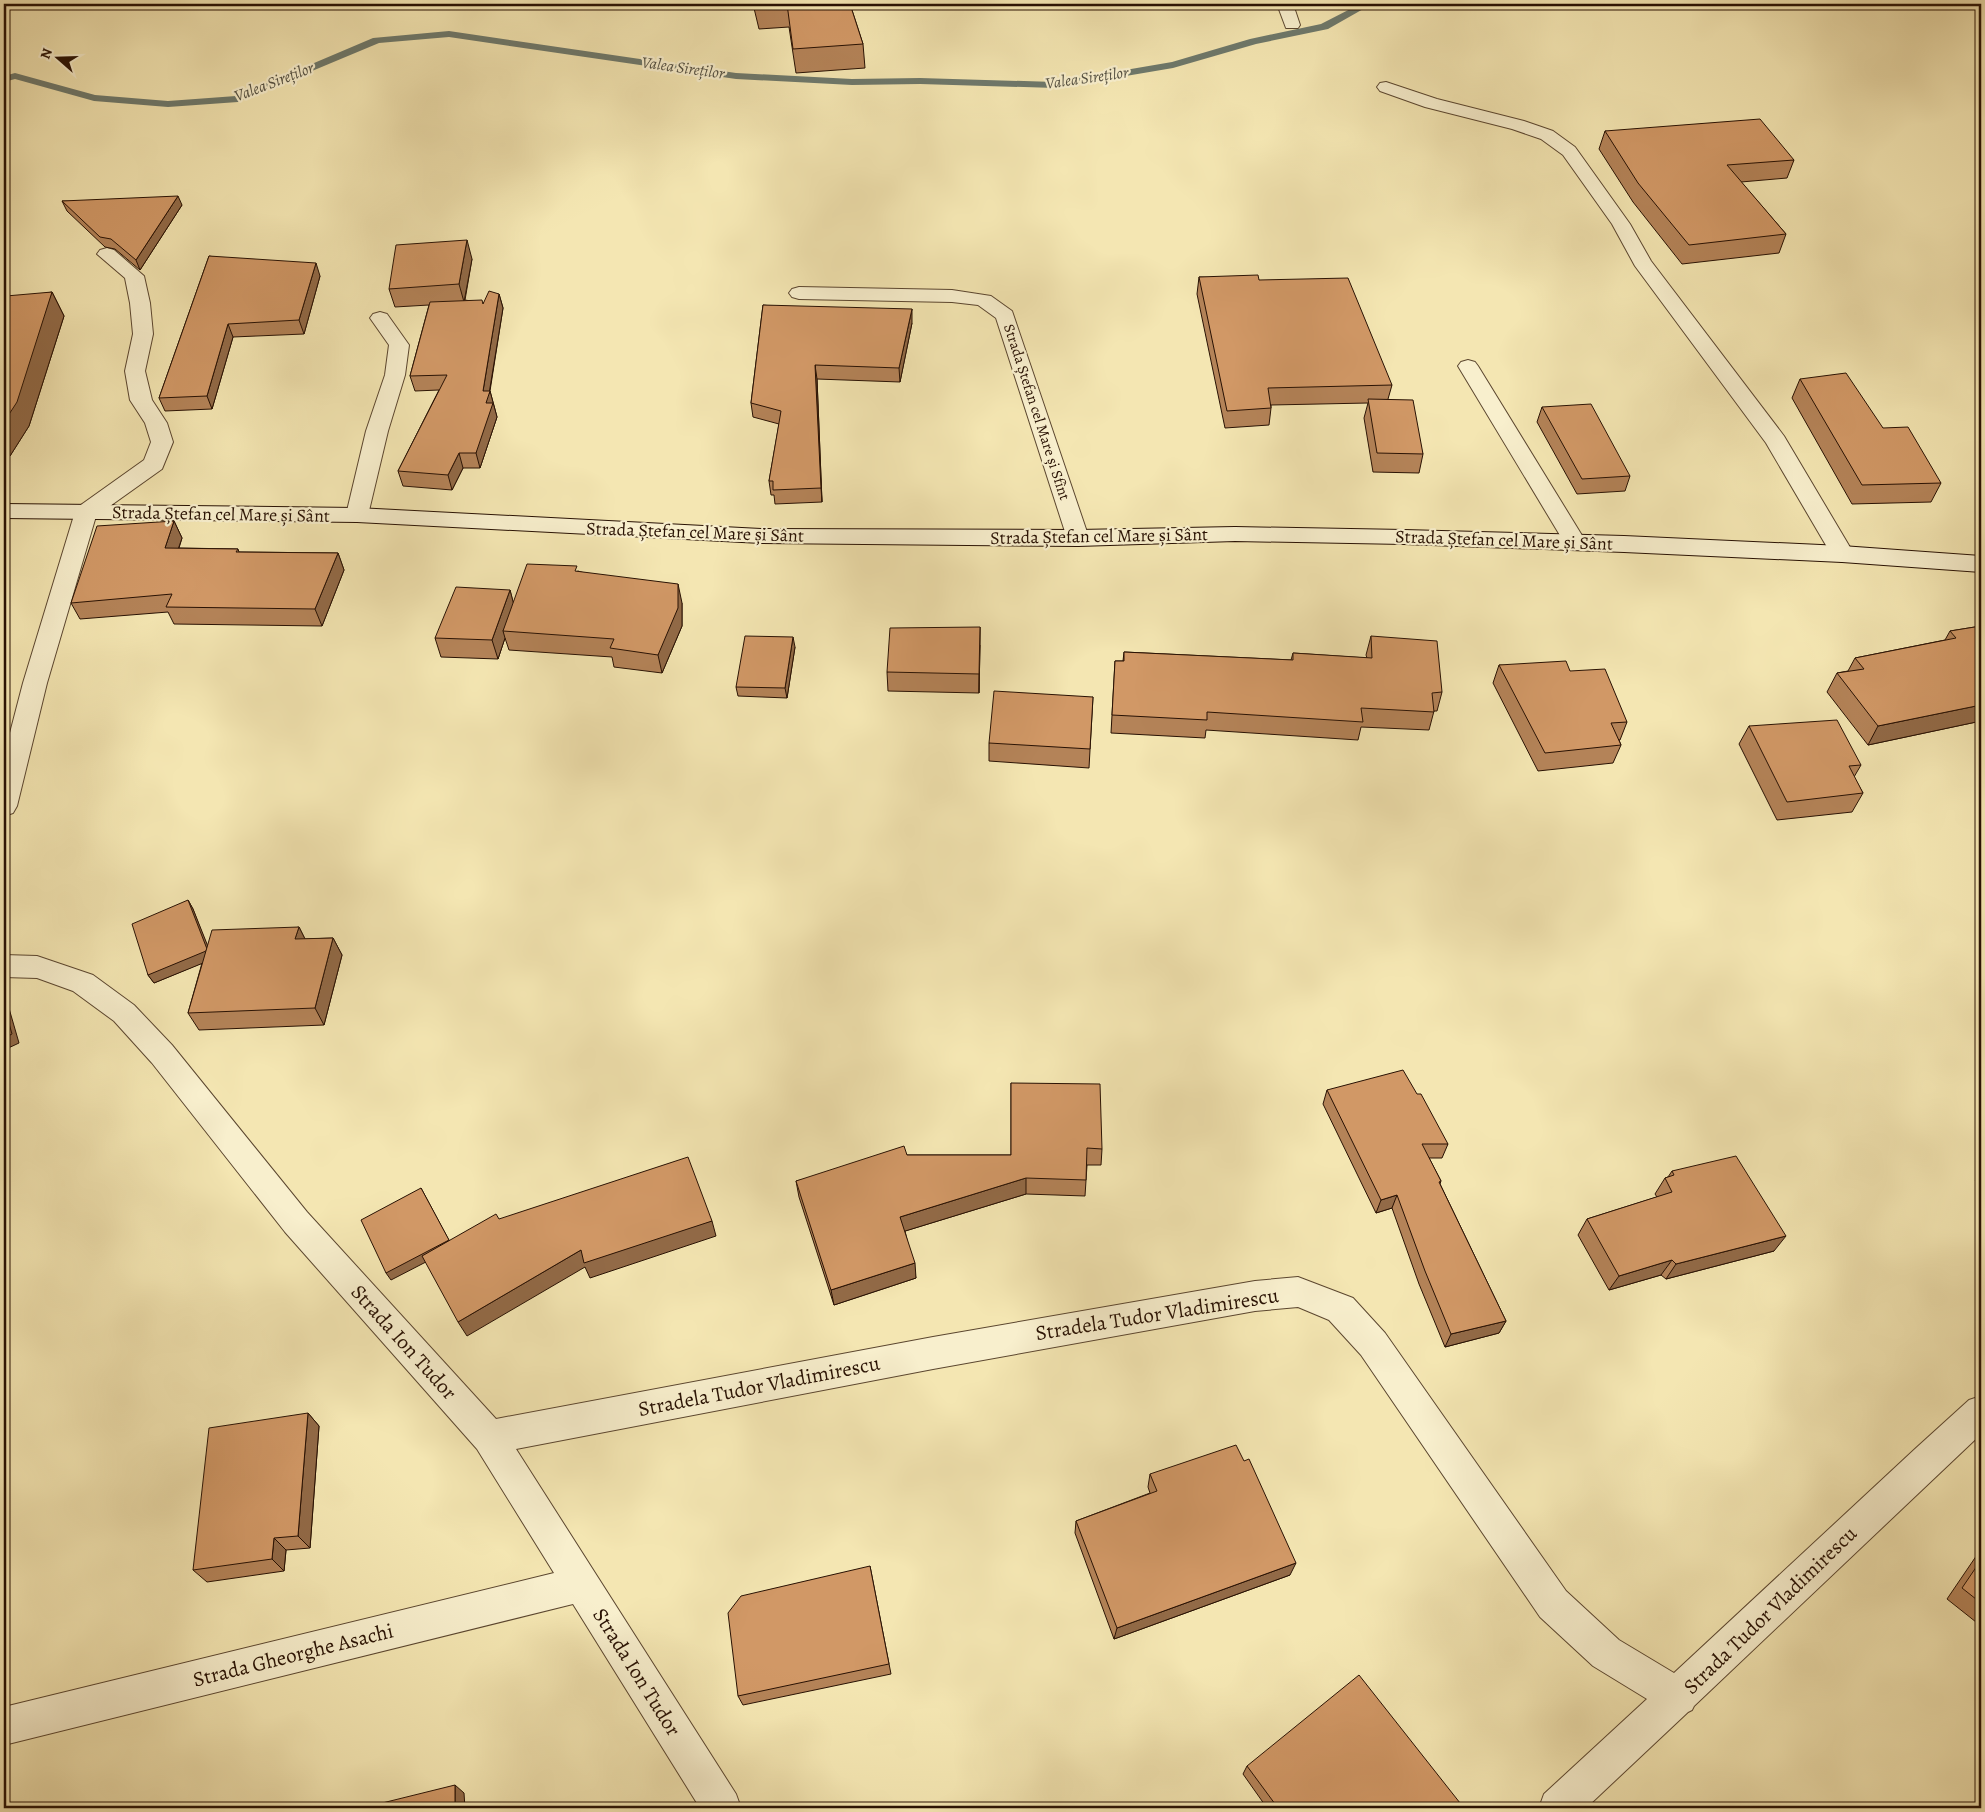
<svg xmlns="http://www.w3.org/2000/svg" width="1985" height="1812" font-family="Alegreya,serif">
<style>
.lines{fill:none;stroke-linecap:round;stroke-linejoin:round}
.stream{fill:#6e796c;fill-rule:evenodd}
.lane-casing{stroke:#5b462f;stroke-width:2}
.street-casing{stroke:#5b462f;stroke-width:2}
.secondary-casing{stroke:#281103;stroke-width:2}
.lane{fill:#f8efcd;fill-rule:evenodd}
.street{fill:#f8efcd;fill-rule:evenodd}
.secondary{fill:#f8efcd;fill-rule:evenodd}
.wall{fill:#b48358;stroke:#281103}
.shaded-wall{fill:#926a47;stroke:#281103}
.building{fill:#d19866;stroke:#281103}
.labels{text-anchor:middle;dominant-baseline:central;stroke-width:4.5;stroke-linejoin:round;paint-order:stroke}
.far-street-label{font-size:15px;fill:#281103;stroke:#f8efcd}
.far-water-label{font-size:16px;font-style:italic;fill:#514e40;stroke:#f8efcd}
.street-label{font-size:18px;fill:#281103;stroke:#f8efcd}
.near-street-label{font-size:21px;fill:#281103;stroke:#f8efcd}
</style>
<rect width="100%" height="100%" fill="#f4e6b2"/>
<filter id="stains"><feTurbulence type="fractalNoise" baseFrequency=".004" numOctaves="4"/><feColorMatrix values="0 0 0 0 .2 0 0 0 0 .09 0 0 0 0 .02 0 0 0 .5 -.17"/></filter>
<radialGradient id="worn" r=".72"><stop offset=".6" stop-color="#630" stop-opacity="0"/><stop offset="1" stop-color="#630" stop-opacity=".3"/></radialGradient>
<g class="lines">
<!-- stream -->
<polygon class="stream" points="1360,4 1372,4 1328,29 1256,44 1173,68 1055,88 920,84 852,85 736,79 449,37 379,43 238,102 168,107 94,101 15,79 4,82 4,76 15,73 95,95 168,101 236,96 373,38 449,31 736,73 852,79 920,78 1055,82 1172,62 1250,39 1321,24"/>
<defs>
<g id="lane">
<polygon points="1386,82 1437,99 1524,121 1553,131 1575,147 1630,224 1651,261 1784,436 1854,554 1850,559 1842,562 1834,559 1766,443 1635,266 1612,224 1563,155 1541,139 1512,129 1425,107 1380,91 1377,87 1380,83"/>
<polygon points="107,248 114,250 144,276 150,303 153,334 145,371 152,400 167,423 173,442 162,469 96,516 47,683 17,806 13,813 4,816 4,756 23,683 75,512 78,507 144,460 151,442 145,423 130,400 125,371 133,334 130,303 125,278 97,254 100,250"/>
<polygon points="799,287 952,290 991,296 1012,311 1089,538 1086,543 1078,546 1070,543 1067,538 996,318 978,305 952,302 799,299 792,297 789,293 792,289"/>
<polygon points="380,312 387,314 409,345 405,375 388,431 368,515 365,520 357,522 349,520 346,515 366,431 385,375 389,345 370,318 373,314"/>
</g>
<g id="street">
<polygon points="1277,4 1293,4 1300,25 1298,28 1286,28"/>
<polygon points="1468,360 1475,362 1478,366 1586,542 1583,547 1575,550 1567,547 1564,542 1458,366 1461,362"/>
<polygon points="4,955 37,956 93,975 134,1005 172,1045 307,1212 496,1419 933,1337 1255,1281 1298,1277 1353,1298 1385,1333 1566,1591 1619,1640 1674,1673 1915,1449 1969,1400 1981,1396 1981,1434 1694,1706 1692,1710 1688,1712 1586,1808 1539,1808 1544,1794 1647,1699 1593,1666 1540,1617 1361,1355 1329,1320 1298,1307 1255,1311 933,1369 516,1449 736,1794 741,1808 700,1808 573,1604 4,1745 4,1707 554,1573 477,1449 285,1232 152,1063 114,1021 73,991 37,978 4,977"/>
</g>
<polygon id="secondary" points="4,504 357,508 761,529 1078,530 1235,527 1404,530 1624,536 1842,546 1981,556 1981,572 1842,562 1624,552 1404,544 1235,541 1078,546 761,543 357,522 4,518"/>
</defs>
<!-- lane casing -->
<use href="#lane" class="lane-casing"/>
<!-- street casing -->
<use href="#street" class="street-casing"/>
<!-- secondary casing -->
<use href="#secondary" class="secondary-casing"/>
<!-- lane -->
<use href="#lane" class="lane"/>
<!-- street -->
<use href="#street" class="street"/>
<!-- secondary -->
<use href="#secondary" class="secondary"/>
</g>
<!-- wall -->
<g class="wall">
<polygon points="753,4 850,4 863,44 865,68 796,73 789,27 759,29"/>
<polygon points="1605,131 1794,160 1787,178 1741,182 1786,234 1779,253 1682,264 1633,202 1599,149"/>
<polygon points="62,201 182,205 140,270 115,249 105,247 67,211"/>
<polygon points="209,256 320,276 304,334 233,337 212,409 165,411 159,398"/>
<polygon points="472,259 465,300 483,303 499,294 503,308 490,391 497,417 480,468 463,468 452,490 403,486 398,471 439,390 415,391 410,376 429,305 395,307 389,289"/>
<polygon points="1199,277 1259,280 1392,385 1388,399 1423,454 1419,473 1373,472 1364,418 1368,403 1271,405 1271,408 1269,425 1225,428 1197,294"/>
<polygon points="52,292 64,316 29,426 10,456 4,456 4,301"/>
<polygon points="763,305 912,323 900,382 817,379 822,502 775,504 774,495 771,495 769,481 779,424 753,417 751,403"/>
<polygon points="1800,379 1883,428 1941,483 1931,502 1852,504 1792,398"/>
<polygon points="1542,407 1630,476 1625,491 1577,494 1537,422"/>
<polygon points="174,521 182,538 179,548 238,549 239,552 338,553 344,570 322,626 174,624 168,612 80,619 71,603"/>
<polygon points="578,571 682,603 682,626 662,673 614,667 612,657 509,650 505,638 498,659 441,657 435,638 510,590 513,602"/>
<polygon points="1981,626 1981,721 1868,745 1827,692 1837,673 1848,671 1855,658 1945,640 1950,631"/>
<polygon points="1371,636 1442,692 1437,711 1434,711 1429,730 1361,727 1358,740 1206,730 1205,738 1111,733 1115,661 1123,661 1124,652 1291,660 1293,653 1367,658 1366,655"/>
<polygon points="980,645 979,693 888,691 887,672"/>
<polygon points="795,647 787,698 738,696 736,687"/>
<polygon points="1499,665 1570,671 1627,722 1620,740 1619,740 1621,745 1613,763 1538,771 1493,683"/>
<polygon points="1093,697 1089,768 989,761 989,743"/>
<polygon points="1749,726 1861,765 1854,777 1863,793 1852,812 1777,820 1739,744"/>
<polygon points="188,900 193,909 207,946 299,927 305,939 333,938 342,955 324,1025 199,1030 188,1013 202,963 154,983 148,975"/>
<polygon points="1011,1083 1102,1149 1101,1165 1087,1165 1085,1196 1026,1194 905,1231 916,1278 834,1305 799,1197 796,1181 907,1155 1011,1155"/>
<polygon points="1327,1090 1448,1144 1442,1158 1429,1158 1441,1181 1440,1184 1506,1321 1499,1333 1445,1347 1419,1284 1392,1208 1376,1213 1323,1104"/>
<polygon points="1672,1171 1774,1251 1666,1279 1661,1275 1609,1290 1578,1235 1587,1219 1657,1197 1655,1194 1665,1178 1668,1177"/>
<polygon points="1981,1174 1981,1187 1975,1181"/>
<polygon points="308,1413 319,1426 310,1548 286,1550 284,1571 207,1582 193,1570"/>
<polygon points="1150,1474 1290,1575 1114,1639 1075,1533 1076,1521 1150,1493 1148,1487"/>
<polygon points="1981,1549 1981,1626 1947,1599"/>
<polygon points="870,1566 891,1674 743,1705 738,1696"/>
<polygon points="1247,1766 1464,1808 1267,1808 1243,1774"/>
</g>
<!-- shaded-wall -->
<g class="shaded-wall">
<polygon points="178,196 182,205 140,270 136,260"/>
<polygon points="467,240 472,259 464,302 459,284"/>
<polygon points="316,263 320,276 304,334 299,320"/>
<polygon points="52,292 64,316 29,426 10,456 4,444 4,422"/>
<polygon points="499,294 503,308 489,394 490,391 497,417 480,468 476,453 483,391"/>
<polygon points="912,309 912,323 900,382 899,368"/>
<polygon points="228,324 233,337 212,409 207,396"/>
<polygon points="815,365 817,379 822,502 821,488"/>
<polygon points="459,453 463,468 452,490 448,475"/>
<polygon points="174,521 182,538 173,564 165,548"/>
<polygon points="338,553 344,570 322,626 315,609"/>
<polygon points="678,584 682,603 682,626 662,673 658,655"/>
<polygon points="510,590 515,609 503,631 505,638 498,659 492,640"/>
<polygon points="980,627 980,645 979,693 979,674"/>
<polygon points="793,637 795,647 787,698 785,688"/>
<polygon points="1981,705 1981,721 1868,745 1878,726"/>
<polygon points="188,900 193,909 213,959 154,983 148,975"/>
<polygon points="299,927 308,945 295,939"/>
<polygon points="333,938 342,955 324,1025 315,1008"/>
<polygon points="4,991 19,1043 4,1050"/>
<polygon points="1026,1178 1026,1194 902,1232 900,1217"/>
<polygon points="421,1188 453,1248 391,1280 386,1273"/>
<polygon points="1397,1195 1392,1208 1376,1213 1381,1200"/>
<polygon points="712,1221 716,1236 590,1278 585,1267 467,1336 458,1322 581,1250"/>
<polygon points="1786,1236 1774,1251 1666,1279 1676,1264"/>
<polygon points="1672,1260 1661,1275 1609,1290 1619,1276"/>
<polygon points="915,1263 916,1278 834,1305 831,1290"/>
<polygon points="1506,1321 1499,1333 1445,1347 1451,1334"/>
<polygon points="308,1413 319,1426 310,1548 298,1536"/>
<polygon points="274,1538 286,1550 284,1571 272,1559"/>
<polygon points="1296,1563 1290,1575 1114,1639 1117,1628"/>
<polygon points="455,1785 464,1793 465,1808 455,1808"/>
</g>
<!-- building -->
<g class="building">
<polygon points="756,4 780,4 756,5"/>
<polygon points="787,4 850,4 863,44 793,49"/>
<polygon points="1760,119 1794,160 1727,165 1786,234 1689,245 1638,183 1605,131"/>
<polygon points="178,196 136,260 111,239 100,237 62,201"/>
<polygon points="467,240 459,284 389,289 396,245"/>
<polygon points="209,256 316,263 299,320 228,324 207,396 159,398"/>
<polygon points="1258,275 1259,280 1348,278 1392,385 1268,388 1271,408 1227,411 1199,277"/>
<polygon points="489,291 499,294 483,391 490,391 486,403 493,403 476,453 459,453 448,475 398,471 447,375 410,376 430,302 482,300 483,304"/>
<polygon points="52,292 17,402 4,422 4,301 6,296"/>
<polygon points="763,305 912,309 899,368 815,365 821,488 773,490 773,481 769,481 781,411 751,403"/>
<polygon points="1846,373 1883,428 1908,427 1941,483 1862,485 1800,379"/>
<polygon points="1368,399 1413,400 1423,454 1377,453"/>
<polygon points="1591,404 1630,476 1582,479 1542,407"/>
<polygon points="174,521 165,548 238,549 236,552 338,553 315,609 166,607 172,594 71,603 97,526"/>
<polygon points="527,564 577,566 575,571 678,584 678,608 658,655 610,648 614,639 503,631"/>
<polygon points="456,587 510,590 492,640 435,638"/>
<polygon points="1981,626 1981,705 1878,726 1837,673 1864,669 1855,658 1956,638 1950,631"/>
<polygon points="980,627 979,674 887,672 890,628"/>
<polygon points="745,636 793,637 785,688 736,687"/>
<polygon points="1371,636 1437,641 1442,692 1432,693 1434,712 1361,708 1363,722 1207,712 1207,720 1112,715 1115,661 1124,661 1124,652 1293,660 1293,653 1372,658"/>
<polygon points="1566,661 1570,671 1605,669 1627,722 1611,723 1621,745 1545,753 1499,665"/>
<polygon points="994,691 1093,697 1090,749 989,743"/>
<polygon points="1837,720 1861,765 1849,766 1863,793 1787,802 1749,726"/>
<polygon points="188,900 207,949 206,951 148,975 132,924"/>
<polygon points="299,927 295,939 333,938 315,1008 188,1013 212,930"/>
<polygon points="4,1006 12,1034 4,1038"/>
<polygon points="1403,1070 1417,1094 1421,1094 1448,1144 1422,1144 1441,1181 1439,1182 1506,1321 1451,1334 1425,1271 1397,1195 1381,1200 1327,1090"/>
<polygon points="1011,1083 1100,1084 1102,1149 1087,1148 1086,1180 1026,1178 900,1217 915,1263 831,1290 796,1181 904,1146 907,1155 1011,1155"/>
<polygon points="1736,1156 1786,1236 1676,1264 1672,1260 1619,1276 1587,1219 1672,1192 1665,1178 1674,1175 1672,1171"/>
<polygon points="688,1157 712,1221 584,1263 581,1250 458,1322 422,1256 496,1214 499,1219"/>
<polygon points="421,1188 449,1240 386,1273 361,1220"/>
<polygon points="308,1413 298,1536 274,1538 272,1559 193,1570 209,1428"/>
<polygon points="1236,1445 1244,1461 1249,1459 1296,1563 1117,1628 1076,1521 1157,1491 1150,1474"/>
<polygon points="1981,1560 1981,1603 1962,1588"/>
<polygon points="870,1566 889,1664 738,1696 728,1613 741,1596"/>
<polygon points="1359,1675 1464,1808 1278,1808 1247,1766"/>
<polygon points="455,1785 455,1808 362,1808"/>
</g>
<g class="labels">
<!-- far-street labels -->
<g class="far-street-label">
<text transform="translate(1037 412) rotate(72)">Strada Ștefan cel Mare și Sfînt</text>
</g>
<!-- far-water labels -->
<g class="far-water-label">
<text transform="translate(683 68) rotate(8)">Valea Sireților</text>
<text transform="translate(1087 78) rotate(-8)">Valea Sireților</text>
<text transform="translate(274 82) rotate(-21)">Valea Sireților</text>
</g>
<!-- street labels -->
<g class="street-label">
<text transform="translate(221 514) rotate(1)">Strada Ștefan cel Mare și Sânt</text>
<text transform="translate(695 532) rotate(2)">Strada Ștefan cel Mare și Sânt</text>
<text transform="translate(1099 536) rotate(-1)">Strada Ștefan cel Mare și Sânt</text>
<text transform="translate(1504 540) rotate(2)">Strada Ștefan cel Mare și Sânt</text>
</g>
<!-- near-street labels -->
<g class="near-street-label">
<text transform="translate(1157 1314) rotate(-9)">Stradela Tudor Vladimirescu</text>
<text transform="translate(404 1342) rotate(48)">Strada Ion Tudor</text>
<text transform="translate(759 1386) rotate(-11)">Stradela Tudor Vladimirescu</text>
<text transform="translate(1770 1610) rotate(-44)">Strada Tudor Vladimirescu</text>
<text transform="translate(293 1655) rotate(-14)">Strada Gheorghe Asachi</text>
<text transform="translate(637 1672) rotate(58)">Strada Ion Tudor</text>
</g>
</g>
<!-- margin -->
<rect width="1985" height="1812" fill="none" stroke="#f4e6b2" stroke-width="20"/>
<rect x="5" y="5" width="1975" height="1802" fill="none" stroke="#281103" stroke-width="2.5"/>
<rect x="10" y="10" width="1965" height="1792" fill="none" stroke="#281103"/>
<!-- north arrow -->
<g transform="translate(58 58) rotate(290)" stroke="#f8efcd" stroke-width="4" paint-order="stroke">
<path d="M0-4L9 19L0 12L-9 19Z" fill="#281103"/>
<text y="-8" font-size="14" font-weight="bold" text-anchor="middle" fill="#281103">N</text>
</g>
<rect width="100%" height="100%" filter="url(#stains)"/>
<rect width="100%" height="100%" fill="url(#worn)"/>
</svg>
